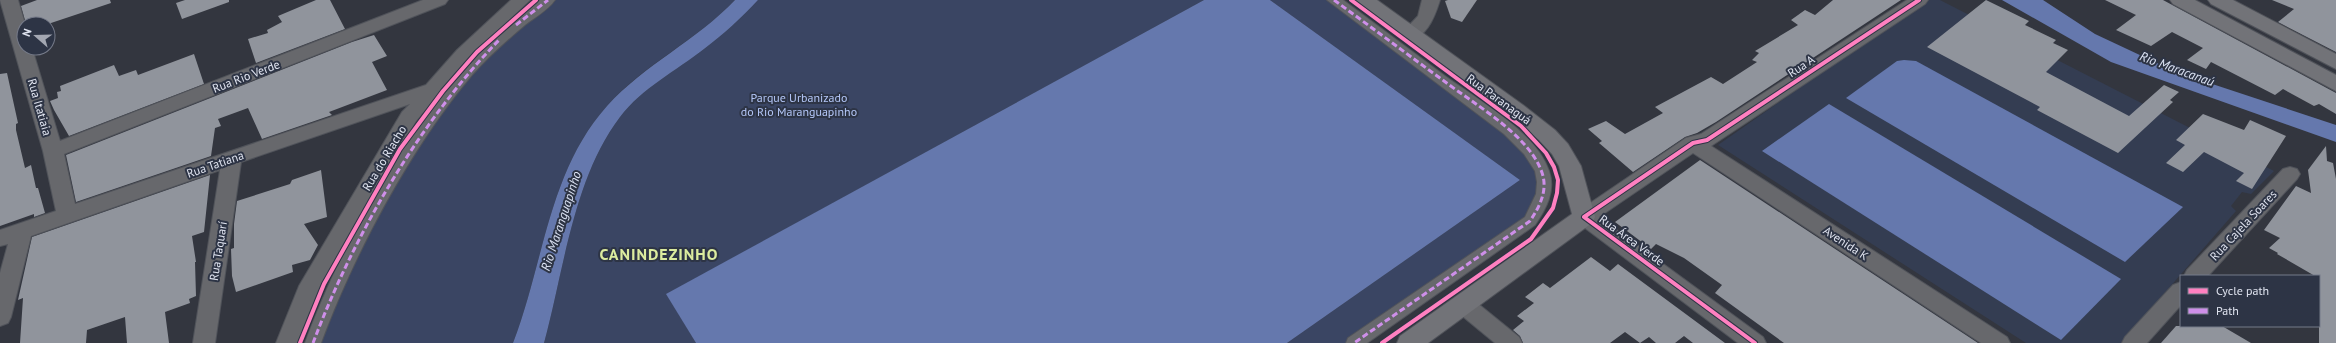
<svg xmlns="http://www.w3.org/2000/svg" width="2336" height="343" font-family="'PT Sans',sans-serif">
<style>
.built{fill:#343d52}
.green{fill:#3a4563}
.water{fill:#6578ad}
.building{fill:#90949c}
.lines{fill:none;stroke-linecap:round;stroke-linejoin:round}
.pedestrian-casing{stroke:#50535a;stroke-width:2}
.minor-casing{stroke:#50535a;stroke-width:2}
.secondary-casing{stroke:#50535a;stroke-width:2}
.pedestrian{fill:#67686c;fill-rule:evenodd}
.minor{fill:#67686c;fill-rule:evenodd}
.secondary{fill:#727378;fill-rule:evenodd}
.quiet{stroke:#ce8fe9;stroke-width:3;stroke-dasharray:6 3;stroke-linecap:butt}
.cycleway-casing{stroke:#2d3445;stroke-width:6}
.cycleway{stroke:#ff80c0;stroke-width:4}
.labels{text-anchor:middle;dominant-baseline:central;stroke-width:4;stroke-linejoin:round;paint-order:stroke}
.street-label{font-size:12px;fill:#e0e4f0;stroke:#2d3445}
.park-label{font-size:12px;fill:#b4c7f8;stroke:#2d3445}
.water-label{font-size:13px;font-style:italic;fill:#dde4f5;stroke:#2d3445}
.district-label{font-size:16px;font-weight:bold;letter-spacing:1px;fill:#dcec9f;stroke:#2d3445}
</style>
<rect width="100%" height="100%" fill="#33363f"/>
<!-- built -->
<polygon class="built" points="1925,0 1940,0 2274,171 2251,194 2242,192 2231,206 2236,211 2121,343 2026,343 1718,145"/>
<!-- green -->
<g class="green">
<path d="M548,0H735C696,41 644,64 607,106C548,172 544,263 513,343H313L342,270L461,80Z"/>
<path d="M758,0H1204L667,294L696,343H544C564,270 573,179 620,117C642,88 676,71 704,49C724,34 741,18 758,0Z"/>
<polygon points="1270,0 1335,0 1509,130 1541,167 1538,210 1354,343 1287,343 1520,180"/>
</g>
<!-- water -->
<g class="water">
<path d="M735,0H758C741,18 724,34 704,49C676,71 642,88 620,117C573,179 564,270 544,343H513C544,263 548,172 607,106C645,64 696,41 735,0Z"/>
<polygon points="1204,0 1270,0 1520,180 1287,343 696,343 666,294"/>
<polygon points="2002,0 2043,0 2095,34 2176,72 2336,125 2336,142 2111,62"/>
<polygon points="1904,60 1916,61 2183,207 2125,262 1846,98 1897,61"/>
<polygon points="1829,104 2121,279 2061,340 1762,151"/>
</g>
<!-- building -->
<g class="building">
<polygon points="37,0 110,0 111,3 48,24 26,24 21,6"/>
<polygon points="185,0 229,0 229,2 182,19 176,3"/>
<polygon points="316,0 330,0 345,29 256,63 248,39 268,33 267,30 282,22 278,16"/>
<polygon points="1448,0 1477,0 1462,22 1451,18 1445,1"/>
<polygon points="1833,0 1901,0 1716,122 1697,133 1685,137 1633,172 1599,143 1602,141 1588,129 1606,121 1625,134 1663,113 1655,107 1711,77 1723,84 1757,62 1752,60 1759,53 1755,51 1798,25 1791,20 1805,10 1815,15"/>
<polygon points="1986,0 2029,21 2025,25 2056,40 2053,43 2068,50 2046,72 2129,116 2164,85 2179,92 2170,100 2173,102 2118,153 2037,110 2040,107 1927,47"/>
<polygon points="2105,0 2163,0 2336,93 2336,114 2319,104 2314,106 2283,89 2275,95 2211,62 2206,69 2187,60 2203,48 2172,32 2151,46 2116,30 2136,15"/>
<polygon points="2272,0 2336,0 2336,52 2278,22 2294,9"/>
<polygon points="374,35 387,56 372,62 387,90 329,112 332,115 262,139 248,108 218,119 221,126 215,128 211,156 76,202 66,155 352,42"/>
<polygon points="194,54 204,84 69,136 54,110 50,101 58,98 57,92 61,91 60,86 114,65 119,76 136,70 138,75"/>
<polygon points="7,73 18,123 16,124 16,130 25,168 31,165 36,188 38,188 45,213 34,217 34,214 0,226 0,74"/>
<polygon points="2203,114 2244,130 2250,120 2286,136 2252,189 2236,181 2244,173 2204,152 2183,172 2166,163 2185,145 2176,140"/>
<polygon points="2326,146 2327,161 2333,163 2336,179 2336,343 2319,343 2319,276 2315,276 2277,254 2278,253 2269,248 2280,238 2264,230 2296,186 2311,193 2308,170"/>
<polygon points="1700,160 1899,291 1978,343 1784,343 1715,293 1722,285 1684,258 1656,244 1651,249 1615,222"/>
<polygon points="321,170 327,217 304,224 318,245 310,260 292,265 293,272 236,292 232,276 231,249 234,248 234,224 237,201 290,184 292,180"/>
<polygon points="210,175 204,232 192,236 196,262 195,262 196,296 189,299 190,303 165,312 169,343 127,343 125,317 87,330 86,343 20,343 23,298 18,300 32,237"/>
<polygon points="1591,257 1610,271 1618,264 1725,343 1693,343 1684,336 1675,343 1656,343 1649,337 1640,343 1625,332 1610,343 1523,343 1520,336 1513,330 1524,321 1517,316 1534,303 1525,297 1543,283 1550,288"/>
<polygon points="2176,326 2222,326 2251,343 2161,343"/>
</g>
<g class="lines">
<defs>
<g id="pedestrian">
<path d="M540,0H555C548,10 534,18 525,25C506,41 488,57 472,75C411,147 354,254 321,343H305C340,247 406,127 477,53C496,33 518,17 540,0Z"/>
<path d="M1327,0H1343C1377,25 1411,51 1445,76C1478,100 1536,132 1549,171C1556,191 1546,209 1535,225L1367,343H1346L1348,338L1525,217L1536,194L1537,182L1535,171L1524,154L1504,134Z"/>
</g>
<g id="minor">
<polygon points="0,0 18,0 25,24 24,48 32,48 60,141 423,0 448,0 445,4 64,154 75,204 426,85 457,50 511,0 530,0 469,58 416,121 318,292 298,343 276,343 299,286 402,112 410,104 241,162 215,343 193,343 220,170 31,236 11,317 8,323 0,326 0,273 8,244 0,246 0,230 56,211 43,151"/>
<path d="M1422,0H1440C1435,16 1425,44 1404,38L1401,34L1418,16Z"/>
<polygon points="1907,0 1928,0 1925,4 1711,146 2007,337 2010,343 1981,343 1693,153 1599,217 1763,337 1766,343 1738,343 1577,222 1574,217 1577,212 1686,138 1701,134"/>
<polygon points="2290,167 2297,169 2300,174 2297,179 2208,276 2184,276 2187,270 2283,169"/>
<polygon points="2181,282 2181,305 2147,343 2122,343 2125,337 2173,285"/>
<polygon points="1463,295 1471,298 1519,337 1522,343 1495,343 1455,310 1452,304 1455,298"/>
</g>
<g id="secondary">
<polygon points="1354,0 1377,0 1523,105 1555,130 1568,144 1581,166 1595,217 1592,223 1428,343 1397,343 1400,336 1572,214 1559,166 1552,154 1539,140 1509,115 1357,4"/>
<polygon points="2170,0 2195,0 2336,75 2336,91 2173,4"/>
<polygon points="2208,0 2233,0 2336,54 2336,69 2211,4"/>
</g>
</defs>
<!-- pedestrian casing -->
<use href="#pedestrian" class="pedestrian-casing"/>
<!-- minor casing -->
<use href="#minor" class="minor-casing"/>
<!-- secondary casing -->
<use href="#secondary" class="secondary-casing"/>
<!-- pedestrian -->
<use href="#pedestrian" class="pedestrian"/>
<!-- minor -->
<use href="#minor" class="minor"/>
<!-- secondary -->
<use href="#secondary" class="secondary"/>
<!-- quiet -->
<g class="quiet">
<path d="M1334,0C1371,27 1407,54 1444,81C1474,104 1527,134 1541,170C1549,189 1540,206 1530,221L1354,343"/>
<polyline points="516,25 548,0"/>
<path d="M313,343C354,235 419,122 500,39"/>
</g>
<defs>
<g id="cycleway">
<polyline points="1351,0 1521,126 1546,153 1554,167 1558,180 1557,193 1553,208 1531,239 1382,343"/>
<polyline points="300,343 324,284 400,149 443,91 477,52 536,0"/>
<polyline points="1755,343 1584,217 1693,143 1707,140 1919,0"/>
</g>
</defs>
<!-- cycleway casing -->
<use href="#cycleway" class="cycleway-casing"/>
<!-- cycleway -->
<use href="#cycleway" class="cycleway"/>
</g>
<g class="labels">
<!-- street labels -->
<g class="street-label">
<text transform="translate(1801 66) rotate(-33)">Rua A</text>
<text transform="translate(246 76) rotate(-21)">Rua Rio Verde</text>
<text transform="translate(1499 99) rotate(36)">Rua Paranaguá</text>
<text transform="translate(40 107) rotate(74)">Rua Itatiaia</text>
<text transform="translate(384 158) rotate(-59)">Rua do Riacho</text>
<text transform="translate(215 164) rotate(-19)">Rua Tatiana</text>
<text transform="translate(2243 225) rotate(-47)">Rua Cajela Soares</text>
<text transform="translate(1632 240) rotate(36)">Rua Área Verde</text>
<text transform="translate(1846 243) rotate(33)">Avenida K</text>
<text transform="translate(218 251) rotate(-81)">Rua Taquarí</text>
</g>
<!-- park labels -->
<g class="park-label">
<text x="799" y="97">Parque Urbanizado<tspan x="799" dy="14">do Rio Maranguapinho</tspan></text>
</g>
<!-- water labels -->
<g class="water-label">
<text transform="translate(2177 69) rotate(20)">Rio Maracanaú</text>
<text transform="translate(561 221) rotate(-72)">Rio Maranguapinho</text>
</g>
<!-- district labels -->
<g class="district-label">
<text x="659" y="254">CANINDEZINHO</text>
</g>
</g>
<!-- legend -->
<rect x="2180" y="275" width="140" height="52" fill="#2d3445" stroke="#757a89"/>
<rect x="2188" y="288" width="20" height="6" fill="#ff80c0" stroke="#757a89"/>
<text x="2216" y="295" font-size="12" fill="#e0e4f0">Cycle path</text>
<rect x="2188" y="308" width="20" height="6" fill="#ce8fe9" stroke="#757a89"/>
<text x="2216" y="315" font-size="12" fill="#e0e4f0">Path</text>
<!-- north arrow -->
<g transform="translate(36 36) rotate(290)"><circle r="19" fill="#2d3445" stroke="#757a89"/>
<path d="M0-3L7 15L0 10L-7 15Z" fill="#a3a7b2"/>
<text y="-6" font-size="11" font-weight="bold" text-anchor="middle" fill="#e0e4f0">N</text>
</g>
</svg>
